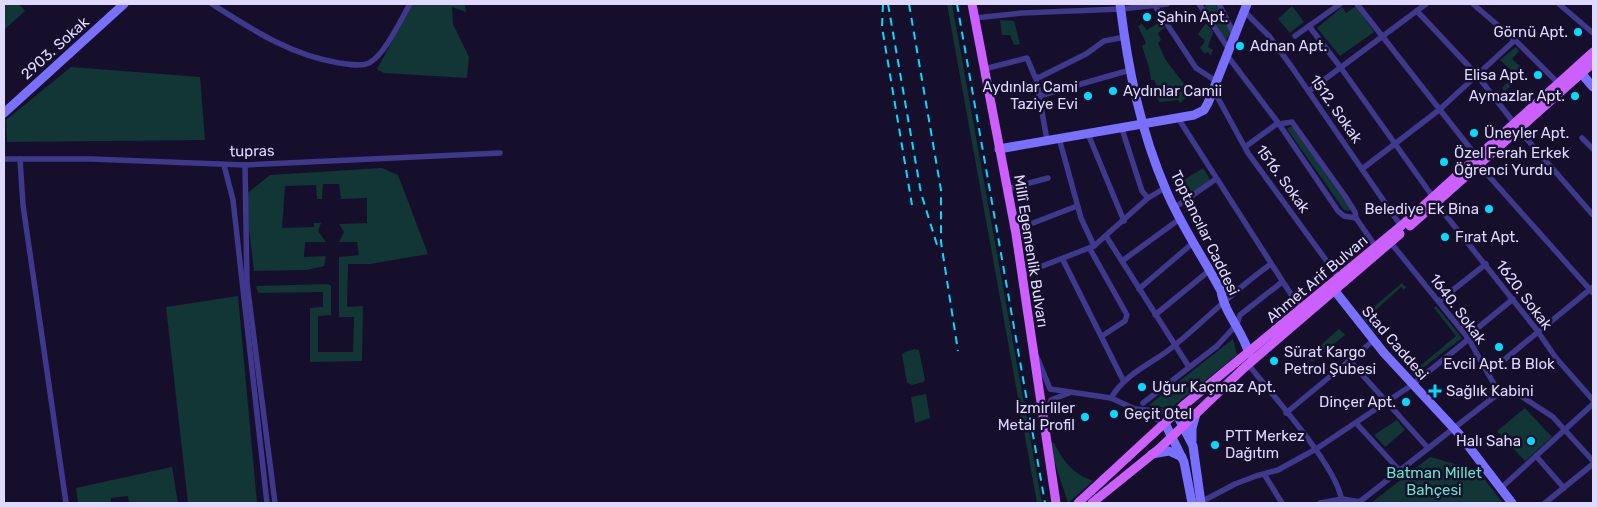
<svg xmlns="http://www.w3.org/2000/svg" width="1597" height="507" font-family="Rubik,sans-serif">
<style>
.green{fill:#123535}
.lines{fill:none;stroke-linecap:round;stroke-linejoin:round}
.street{stroke:#40388c;stroke-width:5.5}
.secondary{stroke:#7a70ff;stroke-width:9}
.primary{stroke:#cb60ff;stroke-width:9}
.rail{stroke:#05daff;stroke-width:2;stroke-dasharray:8 6;stroke-linecap:butt}
.poi-dot{fill:#05daff;stroke:#150f2b;stroke-width:2}
.labels{text-anchor:middle;dominant-baseline:central;stroke-width:5;stroke-linejoin:round;paint-order:stroke}
.poi-label{font-size:15px;fill:#dfd9ff;stroke:#150f2b;text-anchor:start}
.street-label{font-size:15px;fill:#dfd9ff;stroke:#150f2b}
.park-label{font-size:15px;fill:#5ee6ca;stroke:#150f2b}
</style>
<rect width="100%" height="100%" fill="#150f2b"/>
<!-- green -->
<g class="green">
<polygon points="4,4 19,4 25,11 4,30"/>
<polygon points="413,4 465,4 466,12 452,7 453,24 469,57 467,78 384,73 377,69"/>
<polygon points="947,4 952,4 1042,503 1037,503"/>
<polygon points="1207,4 1215,4 1232,31 1226,40 1203,9"/>
<polygon points="1292,6 1304,22 1290,33 1278,19"/>
<polygon points="1356,6 1374,32 1340,56 1317,28 1342,7 1346,13"/>
<polygon points="1000,20 1014,21 1020,44 1014,45 1010,35 1002,35"/>
<polygon points="1161,21 1165,27 1158,33 1161,40 1158,43 1165,59 1191,93 1180,103 1178,100 1160,102 1153,94 1159,90 1154,80 1151,80 1149,67 1142,46 1146,43 1138,26 1142,24 1147,30"/>
<polygon points="1206,23 1213,32 1208,47 1213,50 1211,55 1207,52 1205,54 1200,48 1205,41 1198,34"/>
<polygon points="1516,47 1519,51 1512,59 1521,67 1514,75 1518,79 1505,91 1502,88 1508,81 1504,78 1511,70 1500,60"/>
<polygon points="71,67 200,77 205,140 7,142 6,120"/>
<polygon points="1289,127 1293,127 1351,209 1349,211 1344,210 1287,129"/>
<polygon points="382,168 398,175 428,254 370,264 348,264 347,307 363,306 362,361 310,362 310,308 323,307 323,292 258,293 256,286 328,284 331,286 331,315 318,316 318,352 353,352 354,317 339,317 339,257 359,255 357,242 339,242 344,232 339,224 367,223 367,198 341,199 339,184 323,184 322,199 317,199 316,185 285,186 282,228 314,227 314,223 321,223 318,231 326,242 305,242 304,257 326,256 324,266 307,270 254,271 245,195 270,175"/>
<polygon points="1203,168 1210,179 1209,182 1192,193 1184,180"/>
<polygon points="1402,283 1406,287 1404,290 1401,287 1368,317 1376,327 1374,332 1362,317"/>
<polygon points="238,296 257,503 188,503 166,307"/>
<polygon points="1436,306 1462,338 1412,376 1412,372 1396,356 1398,354 1394,349 1401,345 1419,367 1456,336 1434,308"/>
<polygon points="1339,329 1345,335 1312,362 1307,357"/>
<polygon points="1233,339 1237,355 1172,407 1165,408 1149,405"/>
<polygon points="915,349 919,350 925,380 923,382 912,385 907,382 902,355 905,352"/>
<polygon points="926,394 930,418 915,423 911,397"/>
<polygon points="1525,408 1552,437 1525,461 1497,431"/>
<polygon points="1397,420 1405,430 1385,447 1374,435"/>
<path d="M1048,442L1054,443C1063,461 1073,474 1093,481L1068,503Z"/>
<polygon points="1430,457 1477,470 1503,503 1371,503"/>
<polygon points="172,467 178,503 129,503 128,496 111,498 111,503 78,503 76,488"/>
</g>
<g class="lines">
<!-- street -->
<g class="street">
<path d="M212,4C253,30 290,55 339,63C348,64 360,67 369,63C385,55 401,19 410,4"/>
<polyline points="1199,4 1228,48"/>
<polyline points="1219,4 1234,34"/>
<polyline points="1357,4 1477,157"/>
<polyline points="1473,4 1515,40 1559,84"/>
<polyline points="1559,4 1593,33"/>
<polyline points="1155,6 1196,68 1216,81"/>
<polyline points="1244,11 1269,36 1291,66 1401,226"/>
<polyline points="1417,11 1476,74 1525,137 1593,215"/>
<polyline points="974,18 1022,13 1121,9 1167,4"/>
<polyline points="1309,26 1341,68 1433,197"/>
<polyline points="1295,36 1340,4"/>
<polyline points="1226,54 1279,124 1338,211 1344,216 1356,218"/>
<polyline points="984,69 1027,58 1035,77 1040,77 1086,54 1104,41 1125,37"/>
<polyline points="1036,78 1047,140"/>
<polyline points="1213,89 1248,153 1339,278"/>
<polyline points="1309,91 1426,4"/>
<polyline points="1039,96 1130,70"/>
<polyline points="1178,118 1301,310"/>
<polyline points="1279,124 1292,122 1345,196 1355,212 1356,218 1376,247"/>
<polyline points="1122,129 1142,191 1148,198"/>
<polyline points="1088,134 1124,221"/>
<polyline points="1059,138 1081,218 1094,246"/>
<polyline points="1582,138 1593,149"/>
<polyline points="1245,147 1278,123"/>
<polyline points="4,159 91,159 245,165 500,153"/>
<polyline points="20,159 23,205 66,503"/>
<polyline points="224,165 233,200 267,503"/>
<polyline points="245,165 247,283 275,503"/>
<polyline points="1479,165 1593,293"/>
<polyline points="1362,169 1439,110 1515,40"/>
<polyline points="1007,189 1048,178"/>
<polyline points="1436,203 1536,329 1556,358 1593,400"/>
<polyline points="1174,208 1216,179"/>
<polyline points="1015,230 1077,206"/>
<polyline points="1106,236 1189,367"/>
<polyline points="1391,243 1468,338 1499,393 1518,394 1553,417 1593,461"/>
<polyline points="1090,249 1127,315 1125,321 1102,336"/>
<polyline points="1063,260 1123,380"/>
<polyline points="1122,261 1181,218"/>
<polyline points="1022,274 1094,246 1148,198 1165,188"/>
<polyline points="1139,289 1194,242"/>
<polyline points="1439,301 1486,264"/>
<polyline points="1155,315 1210,270"/>
<polyline points="1037,357 1050,389 1111,398 1165,423"/>
<polyline points="1349,360 1428,448"/>
<path d="M1248,364C1271,394 1340,469 1342,503"/>
<polyline points="1488,373 1593,287"/>
<path d="M1111,398C1126,372 1153,364 1175,345C1208,318 1236,288 1271,264"/>
<polyline points="1143,403 1217,346 1237,324 1240,315 1282,282"/>
<polyline points="1136,409 1176,413"/>
<polyline points="1286,413 1374,340"/>
<polyline points="1045,415 1051,400 1069,393"/>
<polyline points="1356,423 1400,471"/>
<polyline points="1536,456 1564,488"/>
<polyline points="1264,474 1282,503"/>
<polyline points="1501,488 1593,404"/>
<polyline points="1201,502 1235,484 1256,476 1278,470 1316,449 1412,385 1465,342 1474,331 1513,299"/>
<polyline points="1320,503 1342,499 1361,502"/>
<polyline points="1358,503 1499,393"/>
<polyline points="1545,503 1593,464"/>
</g>
<!-- secondary -->
<g class="secondary">
<path d="M1120,4C1128,68 1140,130 1166,190C1180,224 1203,257 1221,291C1224,313 1243,331 1249,354"/>
<polyline points="1581,73 1593,87"/>
<polyline points="4,113 124,4"/>
<polyline points="999,149 1194,115 1204,110 1208,103 1247,4"/>
<polyline points="1335,291 1384,353 1460,435 1512,503"/>
<polyline points="1176,413 1193,446 1201,503"/>
<polyline points="1165,423 1184,462 1192,503"/>
<polyline points="1192,441 1192,428 1196,414"/>
<polyline points="1152,454 1169,451 1182,457"/>
</g>
<!-- primary -->
<g class="primary">
<polyline points="972,4 1016,234 1056,503"/>
<polyline points="1410,226 1593,63"/>
<polyline points="1078,503 1183,406 1401,226 1593,52"/>
<polyline points="1092,503 1160,448 1245,367 1400,234"/>
</g>
<!-- rail -->
<g class="rail">
<polyline points="883,4 882,27 912,205"/>
<polyline points="888,4 921,193 938,248"/>
<polyline points="909,4 941,190 941,242 958,351"/>
<polyline points="957,4 1045,503"/>
</g>
</g>
<!-- markers -->
<g class="poi-dot">
<circle cx="1147" cy="17" r="5"/>
<circle cx="1578" cy="32" r="5"/>
<circle cx="1240" cy="46" r="5"/>
<circle cx="1538" cy="75" r="5"/>
<circle cx="1113" cy="91" r="5"/>
<circle cx="1088" cy="96" r="5"/>
<circle cx="1575" cy="96" r="5"/>
<circle cx="1474" cy="133" r="5"/>
<circle cx="1444" cy="162" r="5"/>
<circle cx="1489" cy="209" r="5"/>
<circle cx="1445" cy="237" r="5"/>
<circle cx="1499" cy="347" r="5"/>
<circle cx="1274" cy="361" r="5"/>
<circle cx="1142" cy="387" r="5"/>
<path d="M1432.5 383.5h5v5h5v5h-5v5h-5v-5h-5v-5h5z"/>
<circle cx="1406" cy="402" r="5"/>
<circle cx="1114" cy="414" r="5"/>
<circle cx="1085" cy="417" r="5"/>
<circle cx="1531" cy="441" r="5"/>
<circle cx="1215" cy="445" r="5"/>
</g>
<g class="labels">
<!-- poi labels -->
<g class="poi-label">
<text x="1157" y="17">Şahin Apt.</text>
<text x="1568" y="32" text-anchor="end">Görnü Apt.</text>
<text x="1250" y="46">Adnan Apt.</text>
<text x="1528" y="75" text-anchor="end">Elisa Apt.</text>
<text x="1078" y="87" text-anchor="end">Aydınlar Cami<tspan x="1078" dy="17">Taziye Evi</tspan></text>
<text x="1123" y="91">Aydınlar Camii</text>
<text x="1565" y="96" text-anchor="end">Aymazlar Apt.</text>
<text x="1484" y="133">Üneyler Apt.</text>
<text x="1454" y="153">Özel Ferah Erkek<tspan x="1454" dy="17">Öğrenci Yurdu</tspan></text>
<text x="1479" y="209" text-anchor="end">Belediye Ek Bina</text>
<text x="1455" y="237">Fırat Apt.</text>
<text x="1284" y="352">Sürat Kargo<tspan x="1284" dy="17">Petrol Şubesi</tspan></text>
<text x="1499" y="364" text-anchor="middle">Evcil Apt. B Blok</text>
<text x="1152" y="387">Uğur Kaçmaz Apt.</text>
<text x="1446" y="391">Sağlık Kabini</text>
<text x="1396" y="402" text-anchor="end">Dinçer Apt.</text>
<text x="1075" y="408" text-anchor="end">İzmirliler<tspan x="1075" dy="17">Metal Profil</tspan></text>
<text x="1124" y="414">Geçit Otel</text>
<text x="1225" y="436">PTT Merkez<tspan x="1225" dy="17">Dağıtım</tspan></text>
<text x="1521" y="441" text-anchor="end">Halı Saha</text>
</g>
<!-- street labels -->
<g class="street-label">
<text transform="translate(55 48) rotate(-42)">2903. Sokak</text>
<text transform="translate(1336 109) rotate(55)">1512. Sokak</text>
<text transform="translate(252 151) rotate(-1)">tupras</text>
<text transform="translate(1283 179) rotate(54)">1516. Sokak</text>
<text transform="translate(1205 233) rotate(64)">Toptancılar Caddesi</text>
<text transform="translate(1031 251) rotate(81)">Millî Egemenlik Bulvarı</text>
<text transform="translate(1317 279) rotate(-40)">Ahmet Arif Bulvarı</text>
<text transform="translate(1524 295) rotate(53)">1620. Sokak</text>
<text transform="translate(1458 309) rotate(53)">1640. Sokak</text>
<text transform="translate(1395 343) rotate(49)">Stad Caddesi</text>
</g>
<!-- park labels -->
<g class="park-label">
<text x="1434" y="473">Batman Millet<tspan x="1434" dy="17">Bahçesi</tspan></text>
</g>
</g>
<!-- border -->
<rect width="1597" height="507" fill="none" stroke="#dfd9ff" stroke-width="10"/>
</svg>
